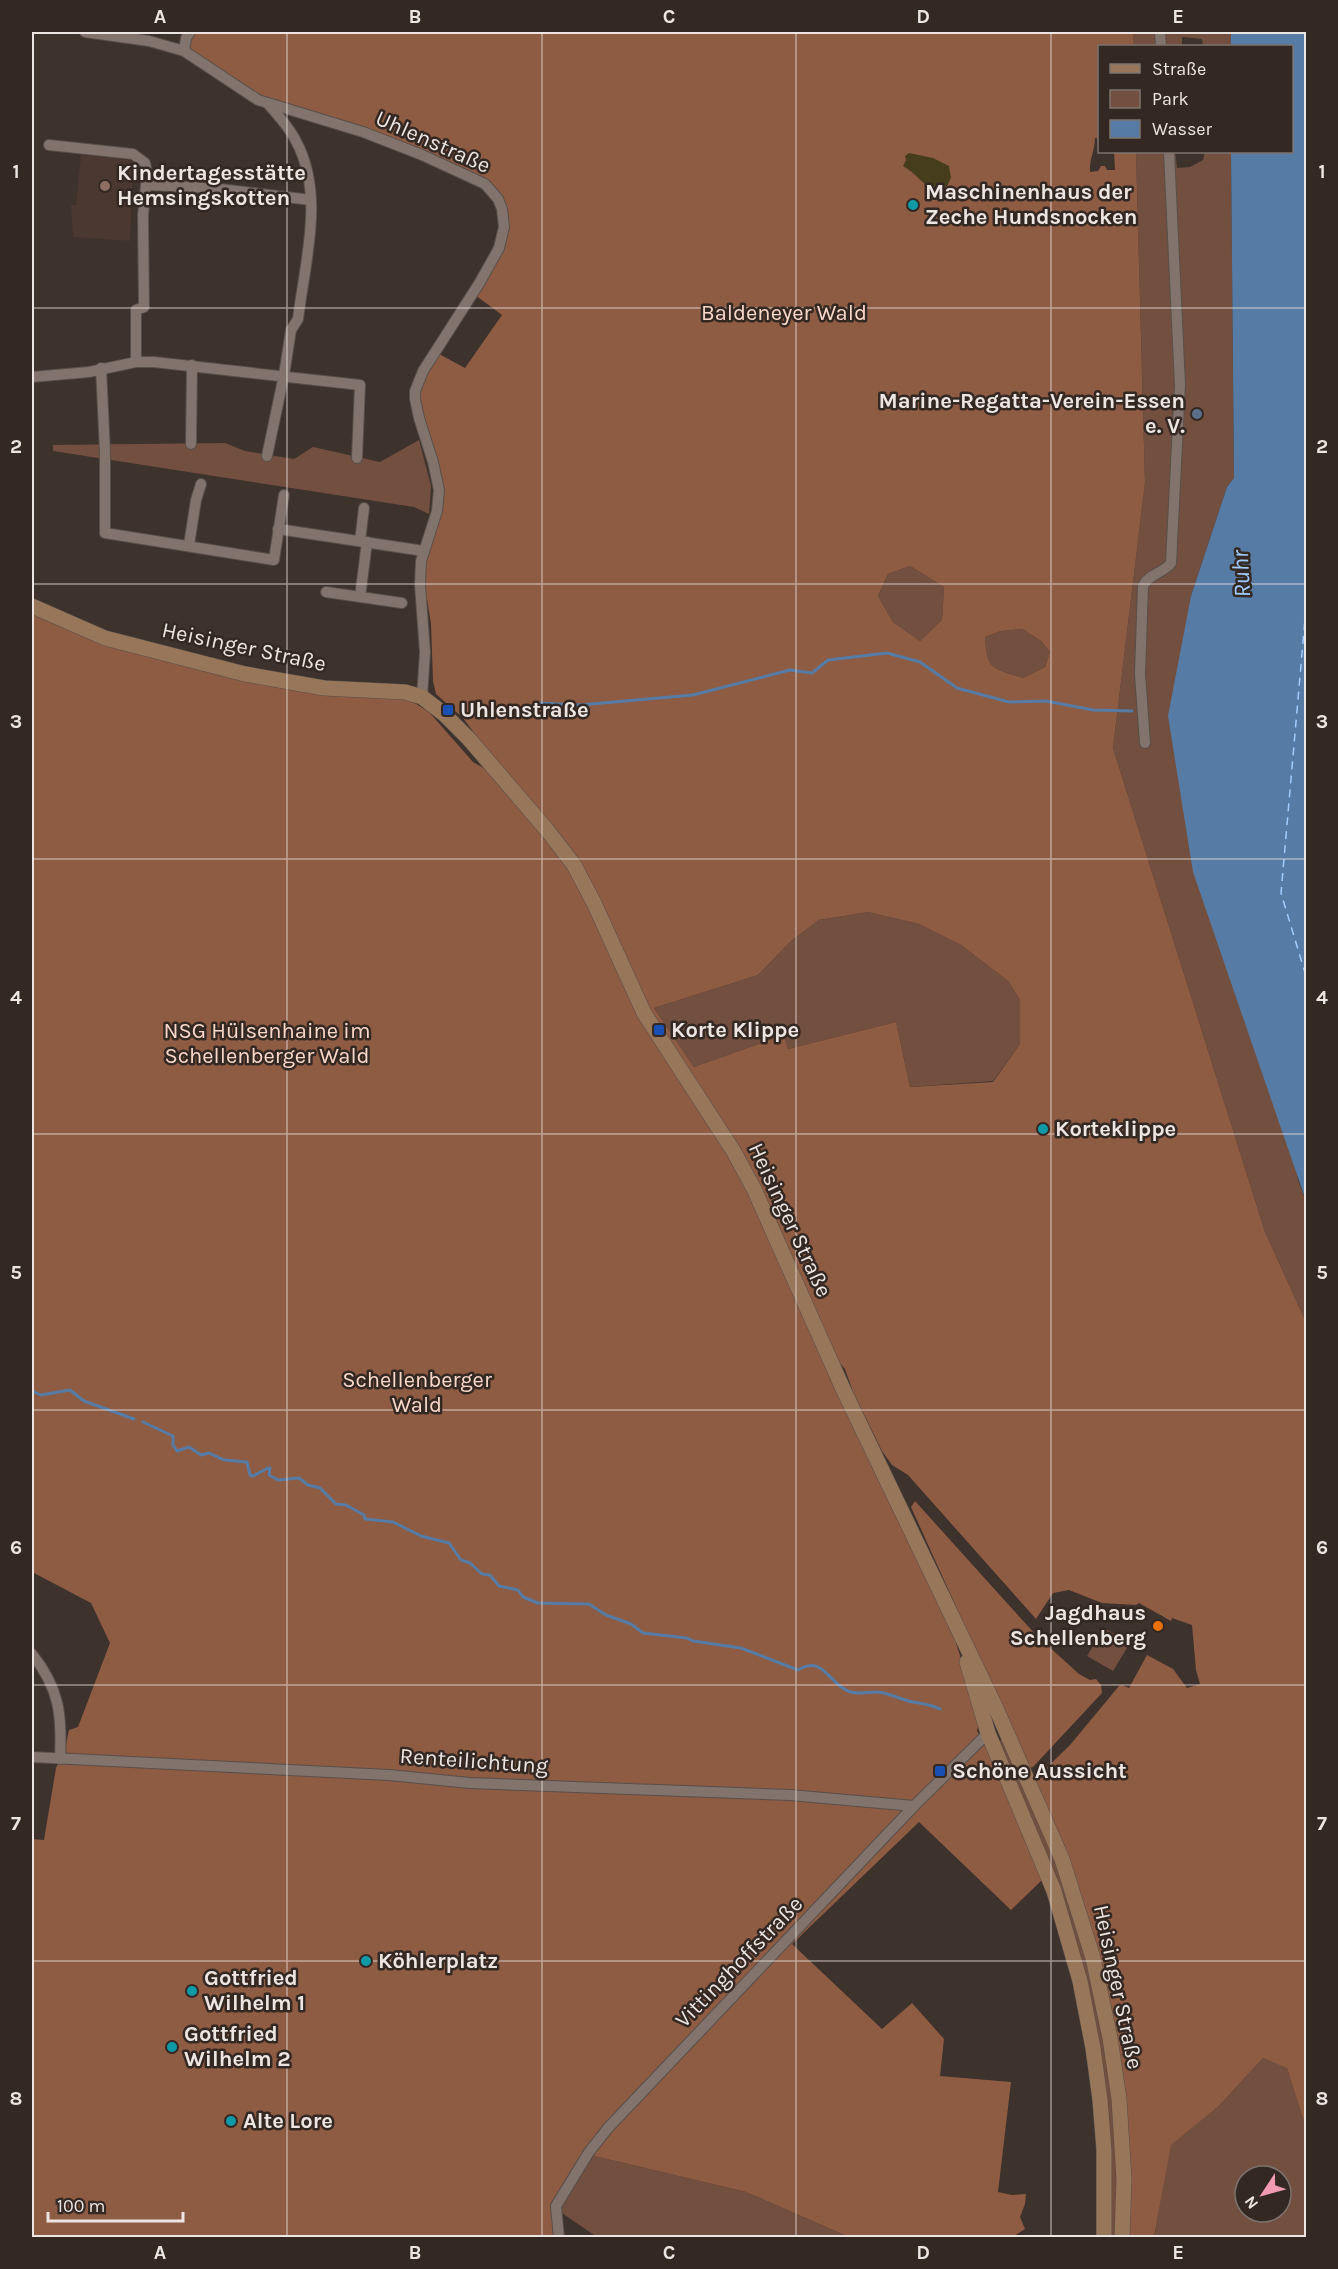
<svg xmlns="http://www.w3.org/2000/svg" width="1338" height="2269" font-family="Karla,sans-serif">
<style>
.education{fill:#4b3830}
.green{fill:#724f3f;fill-rule:evenodd}
.forest{fill:#8e5b43;fill-rule:evenodd}
.sand{fill:#453d1c}
.water{fill:#567ca5}
.lines{fill:none;stroke-linecap:round;stroke-linejoin:round}
.stream{stroke:#567ca5;stroke-width:3}
.ferry{stroke:#a0ccff;stroke-width:1.5;stroke-dasharray:8 6;stroke-linecap:butt}
.street-casing{stroke:#594f4a;stroke-width:12}
.secondary-casing{stroke:#594f4a;stroke-width:16}
.street{stroke:#82746d;stroke-width:10}
.secondary{stroke:#97765a;stroke-width:15}
.grid{fill:none;stroke:#ede5e1;stroke-width:1.5;stroke-opacity:0.55}
.education-dot{fill:#8d6e63;stroke:#342823;stroke-width:2}
.culture-dot{fill:#0f9aa8;stroke:#342823;stroke-width:2}
.service-dot{fill:#5c6f8a;stroke:#342823;stroke-width:2}
.transit-dot{fill:#1a4fb4;stroke:#342823;stroke-width:2}
.food-dot{fill:#e8710a;stroke:#342823;stroke-width:2}
.labels{text-anchor:middle;dominant-baseline:central;stroke-width:5;stroke-linejoin:round;paint-order:stroke}
.street-label{font-size:22px;fill:#ede5e1;stroke:#342823}
.poi-label{font-size:22px;font-weight:bold;fill:#ede5e1;stroke:#342823;text-anchor:start}
.park-label{font-size:22px;fill:#fad8c9;stroke:#342823}
.water-label{font-size:24px;font-style:italic;fill:#a0ccff;stroke:#342823}
.neatline{fill:none;stroke:#ede5e1;stroke-width:2}
.grid-label{font-size:20px;text-anchor:middle;font-weight:bold;fill:#ede5e1}
</style>
<rect width="100%" height="100%" fill="#3e322c"/>
<!-- education -->
<polygon class="education" points="81,155 128,160 133,164 130,241 73,237 71,205 76,205"/>
<!-- green -->
<g class="green">
<polygon points="1133,32 1231,32 1231,46 1203,46 1202,39 1182,37 1182,46 1134,46"/>
<polygon points="1136,152 1175,152 1177,168 1190,167 1203,160 1205,152 1231,152 1234,478 1227,487 1191,596 1298,1180 1306,1201 1306,1322 1265,1232 1113,748 1145,483"/>
<polygon points="419,440 431,486 429,514 414,507 53,451 53,445 225,443 245,451 294,459 313,447 380,462"/>
<polygon points="910,566 944,587 942,620 920,641 893,622 878,596 888,574"/>
<path d="M1022,629L1041,641L1050,652L1045,667L1023,678C993,668 987,671 985,637L1001,631Z"/>
<polygon points="868,912 919,924 961,945 1008,981 1020,1000 1020,1044 993,1081 910,1087 896,1022 788,1049 784,1035 694,1067 654,1008 758,975 791,941 819,920"/>
<polygon points="1104,1628 1130,1643 1113,1671 1087,1656"/>
<polygon points="1003,1737 1057,1858 1097,1990 1115,2103 1118,2237 1108,2237 1097,2044 999,1743"/>
<path d="M1263,2058L1287,2067L1306,2128V2237L1154,2238L1170,2145L1219,2106ZM1245,2176H1281V2212H1245Z"/>
<polygon points="590,2155 746,2192 849,2237 597,2237 553,2207"/>
</g>
<!-- forest -->
<g class="forest">
<path d="M191,32H1133L1134,46H1100L1099,138H1095C1095,150 1089,160 1090,172L1098,171L1101,166H1105L1107,170H1115L1114,152H1136L1145,483L1113,748L1265,1232L1306,1322V2128L1287,2068L1263,2058L1219,2106L1171,2145L1154,2237H1124L1118,2062L1034,1783L1036,1778L1070,1745L1119,1686L1122,1685L1129,1688L1147,1655L1173,1669L1187,1688L1200,1684L1196,1670L1192,1625L1172,1618L1171,1621L1139,1603L1136,1605L1102,1603L1069,1590L1053,1593L1036,1619L908,1475L892,1465L882,1451L853,1392L845,1369L837,1360L816,1315L646,1007L599,901L463,718L436,694L433,681L431,624L425,587L424,567L440,516L419,392L421,384L439,354L465,368L502,315L475,295L506,227L487,183L268,102L186,51ZM910,566L944,587L942,620L920,641L893,622L878,596L888,574ZM1022,629L1041,641L1050,652L1045,667L1023,678C993,668 987,671 985,637L1001,631ZM868,912L919,924L961,945L1008,981L1020,1000V1044L993,1082L910,1087L896,1022L788,1049L784,1035L694,1067L654,1008L758,975L791,941L819,920Z"/>
<polygon points="32,608 186,666 297,691 402,699 413,702 429,712 473,762 491,772 570,866 744,1178 952,1630 977,1710 979,1723 977,1731 990,1755 1044,1878 1011,1910 919,1822 792,1944 882,2029 912,2003 944,2039 940,2076 1011,2082 998,2192 1012,2195 1026,2194 1025,2204 1020,2217 1025,2229 1011,2238 849,2237 746,2192 590,2155 553,2207 559,2237 32,2237 32,1839 44,1840 56,1768 65,1749 69,1730 78,1727 110,1643 91,1603 32,1572"/>
<polygon points="915,1501 1035,1634 1079,1674 1090,1680 1096,1679 1101,1685 1102,1693 1033,1767 1029,1768 911,1507"/>
</g>
<!-- sand -->
<path class="sand" d="M909,153L933,158L949,166L951,178L947,186L932,189C921,182 915,173 903,166L906,160L905,156Z"/>
<!-- water -->
<polygon class="water" points="1231,32 1306,32 1306,1201 1193,872 1168,716 1191,596 1227,487 1234,478 1231,152 1292,152 1292,46 1231,46"/>
<g class="lines">
<!-- stream -->
<g class="stream">
<polyline points="537,703 580,705 693,695 790,670 812,673 828,660 887,653 920,662 957,688 1009,702 1046,701 1093,710 1132,711"/>
<polyline points="32,1391 41,1395 70,1390 84,1401 134,1419"/>
<path d="M143,1422L173,1436V1445L177,1451L189,1447L201,1455L209,1453L224,1460L247,1462L250,1475L253,1476L268,1468H270L269,1475L278,1480L299,1478L308,1485L320,1488L336,1504L346,1505L364,1515L365,1519L393,1522L421,1536L449,1543L461,1560L470,1563L482,1574L490,1575L499,1586L518,1590L523,1597L538,1603L589,1604L606,1615L631,1624L643,1633L687,1638L693,1641L741,1648L798,1670C824,1655 827,1682 848,1691C857,1695 867,1692 876,1692C888,1692 901,1700 913,1702C923,1704 930,1704 940,1709"/>
</g>
<!-- ferry -->
<polyline class="ferry" points="1306,608 1281,893 1306,976"/>
<defs>
<g id="street">
<polyline points="85,32 149,41 184,51 258,100 363,132 422,155 485,184 498,199 502,209 504,227 499,248 480,282 423,371 415,391 415,399 419,418 433,462 439,490 437,511 421,561 420,585 425,652 422,697"/>
<polyline points="1160,32 1161,46"/>
<polyline points="184,51 186,38 190,32"/>
<polyline points="49,145 133,154 145,163 147,172 146,185 211,188 311,200"/>
<polyline points="136,362 136,310 144,307 143,215 146,185"/>
<polyline points="101,368 105,452 105,533 274,560 284,495"/>
<polyline points="32,377 89,372 136,362 154,362 360,385 357,458"/>
<polyline points="191,444 192,365"/>
<path d="M267,456L284,375L291,330L298,319C305,261 325,195 296,141C289,127 278,115 268,104"/>
<polyline points="278,529 424,551"/>
<polyline points="360,541 364,508"/>
<polyline points="189,545 196,500 201,484"/>
<polyline points="326,592 402,603"/>
<polyline points="360,597 367,542"/>
<path d="M1145,743L1140,674L1143,586C1148,574 1164,573 1171,563L1180,385L1169,152"/>
<path d="M32,1654C60,1689 62,1716 60,1759"/>
<polyline points="32,1757 389,1775 470,1783 790,1795 914,1806"/>
<polyline points="559,2238 556,2206 589,2152 608,2128 914,1806 988,1733"/>
</g>
<g id="secondary">
<polyline points="32,606 105,638 245,674 324,688 405,692 422,697 444,714 469,739 547,830 574,865 594,903 644,1013 734,1152 754,1189 844,1391 995,1706 1062,1859 1093,1958 1110,2038 1119,2099 1124,2179 1122,2238"/>
<polyline points="967,1662 988,1733 1054,1891 1080,1981 1093,2048 1100,2100 1104,2150 1104,2238"/>
</g>
</defs>
<!-- street casing -->
<use href="#street" class="street-casing"/>
<!-- secondary casing -->
<use href="#secondary" class="secondary-casing"/>
<!-- street -->
<use href="#street" class="street"/>
<!-- secondary -->
<use href="#secondary" class="secondary"/>
</g>
<!-- grid -->
<path class="grid" d="M287,32V2238M542,32V2238M796,32V2238M1051,32V2238M32,308H1306M32,584H1306M32,859H1306M32,1134H1306M32,1410H1306M32,1685H1306M32,1961H1306"/>
<!-- markers -->
<circle class="education-dot" cx="105" cy="186" r="6"/>
<g class="culture-dot">
<circle cx="913" cy="205" r="6"/>
<circle cx="1043" cy="1129" r="6"/>
<circle cx="366" cy="1961" r="6"/>
<circle cx="192" cy="1991" r="6"/>
<circle cx="172" cy="2047" r="6"/>
<circle cx="231" cy="2121" r="6"/>
</g>
<circle class="service-dot" cx="1197" cy="414" r="6"/>
<g class="transit-dot">
<rect x="442" y="704" width="12" height="12" rx="3"/>
<rect x="653" y="1024" width="12" height="12" rx="3"/>
<rect x="934" y="1765" width="12" height="12" rx="3"/>
</g>
<circle class="food-dot" cx="1158" cy="1626" r="6"/>
<g class="labels">
<!-- street labels -->
<g class="street-label">
<text transform="translate(433 142) rotate(24)">Uhlenstraße</text>
<text transform="translate(244 647) rotate(12)">Heisinger Straße</text>
<text transform="translate(790 1220) rotate(65)">Heisinger Straße</text>
<text transform="translate(474 1761) rotate(4)">Renteilichtung</text>
<text transform="translate(739 1962) rotate(-46)">Vittinghoffstraße</text>
<text transform="translate(1118 1987) rotate(78)">Heisinger Straße</text>
</g>
<!-- poi labels -->
<g class="poi-label">
<text x="117" y="173">Kindertagesstätte<tspan x="117" dy="25">Hemsingskotten</tspan></text>
<text x="925" y="192">Maschinenhaus der<tspan x="925" dy="25">Zeche Hundsnocken</tspan></text>
<text x="1185" y="401" text-anchor="end">Marine-Regatta-Verein-Essen<tspan x="1185" dy="25">e. V.</tspan></text>
<text x="460" y="710">Uhlenstraße</text>
<text x="671" y="1030">Korte Klippe</text>
<text x="1055" y="1129">Korteklippe</text>
<text x="1146" y="1613" text-anchor="end">Jagdhaus<tspan x="1146" dy="25">Schellenberg</tspan></text>
<text x="952" y="1771">Schöne Aussicht</text>
<text x="378" y="1961">Köhlerplatz</text>
<text x="204" y="1978">Gottfried<tspan x="204" dy="25">Wilhelm 1</tspan></text>
<text x="184" y="2034">Gottfried<tspan x="184" dy="25">Wilhelm 2</tspan></text>
<text x="243" y="2121">Alte Lore</text>
</g>
<!-- park labels -->
<g class="park-label">
<text x="784" y="313">Baldeneyer Wald</text>
<text x="267" y="1031">NSG Hülsenhaine im<tspan x="267" dy="25">Schellenberger Wald</tspan></text>
<text x="417" y="1380">Schellenberger<tspan x="417" dy="25">Wald</tspan></text>
</g>
<!-- water labels -->
<g class="water-label">
<text transform="translate(1241 574) rotate(-93)">Ruhr</text>
</g>
</g>
<!-- border -->
<rect width="1338" height="2269" fill="none" stroke="#342823" stroke-width="66"/>
<!-- legend -->
<rect x="1098" y="45" width="195" height="108" fill="#342823" stroke="#7e746f" stroke-width="1.5"/>
<rect x="1110" y="64" width="30" height="9" fill="#97765a" stroke="#7e746f" stroke-width="1.5"/>
<text x="1152" y="75" font-size="18" fill="#ede5e1">Straße</text>
<rect x="1110" y="90" width="30" height="18" fill="#724f3f" stroke="#7e746f" stroke-width="1.5"/>
<text x="1152" y="105" font-size="18" fill="#ede5e1">Park</text>
<rect x="1110" y="120" width="30" height="18" fill="#567ca5" stroke="#7e746f" stroke-width="1.5"/>
<text x="1152" y="135" font-size="18" fill="#ede5e1">Wasser</text>
<!-- north arrow -->
<g transform="translate(1263 2194) rotate(234)"><circle r="28" fill="#342823" stroke="#7e746f" stroke-width="1.5"/>
<path d="M0-4.5L10 22L0 15L-10 22Z" fill="#f19ab1"/>
<text y="-9" font-size="16" font-weight="bold" text-anchor="middle" fill="#ede5e1">N</text>
</g>
<!-- scale -->
<path d="M48 2212v9h135v-9" fill="none" stroke="#ede5e1" stroke-width="3"/>
<text x="57" y="2212" font-size="18" fill="#ede5e1" stroke="#342823" stroke-width="4.5" paint-order="stroke">100 m</text>
<rect x="33" y="33" width="1272" height="2203" class="neatline"/>
<g class="grid-label">
<text x="160" y="23">A</text>
<text x="415" y="23">B</text>
<text x="669" y="23">C</text>
<text x="923" y="23">D</text>
<text x="1178" y="23">E</text>
<text x="16" y="178">1</text>
<text x="1322" y="178">1</text>
<text x="16" y="453">2</text>
<text x="1322" y="453">2</text>
<text x="16" y="728">3</text>
<text x="1322" y="728">3</text>
<text x="16" y="1004">4</text>
<text x="1322" y="1004">4</text>
<text x="16" y="1279">5</text>
<text x="1322" y="1279">5</text>
<text x="16" y="1554">6</text>
<text x="1322" y="1554">6</text>
<text x="16" y="1830">7</text>
<text x="1322" y="1830">7</text>
<text x="16" y="2105">8</text>
<text x="1322" y="2105">8</text>
<text x="160" y="2259">A</text>
<text x="415" y="2259">B</text>
<text x="669" y="2259">C</text>
<text x="923" y="2259">D</text>
<text x="1178" y="2259">E</text>
</g>
</svg>
